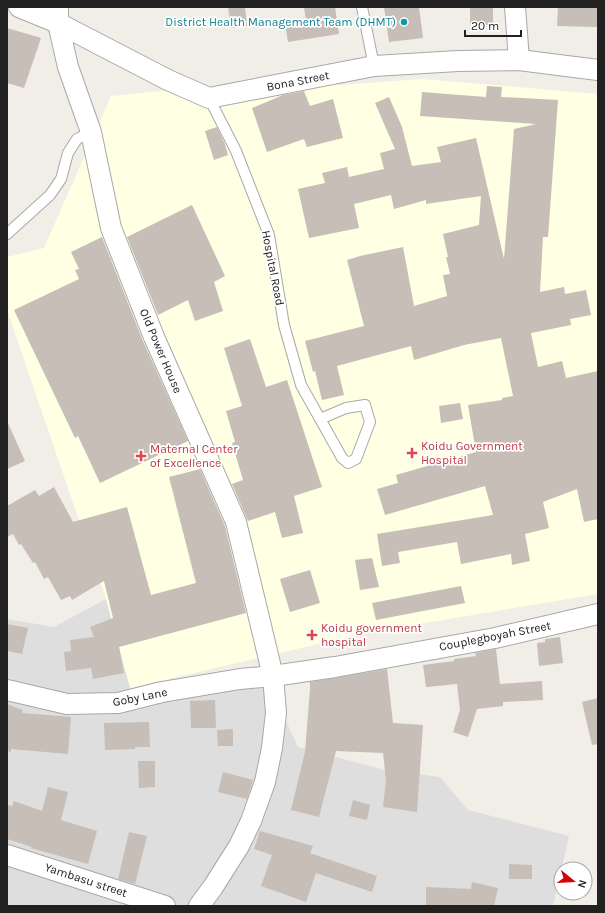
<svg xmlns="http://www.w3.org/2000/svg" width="605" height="913" font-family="Karla,sans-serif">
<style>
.residential{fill:#dfdede}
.education{fill:#ffffe3}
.building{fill:#c6beb7}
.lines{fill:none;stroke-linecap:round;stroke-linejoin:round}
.lane-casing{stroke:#a8a8a8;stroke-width:12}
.street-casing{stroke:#a8a8a8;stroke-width:22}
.lane{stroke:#fff;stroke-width:10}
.street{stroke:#fff;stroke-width:20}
.culture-dot{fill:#0f9aa8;stroke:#fff;stroke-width:1.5}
.health-dot{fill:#e0444e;stroke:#fff;stroke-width:1.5}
.labels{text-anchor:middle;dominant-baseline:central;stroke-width:3.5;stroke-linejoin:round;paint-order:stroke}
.culture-label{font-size:12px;fill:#0d838f;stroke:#fff;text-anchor:end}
.street-label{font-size:12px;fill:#212121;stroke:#fff}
.health-label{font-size:12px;fill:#be3a42;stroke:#fff;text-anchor:start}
</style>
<rect width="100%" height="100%" fill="#f1eee8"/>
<!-- residential -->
<polygon class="residential" points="106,599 135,702 268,682 298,747 385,770 440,777 468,810 569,836 553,906 7,906 7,619 54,627"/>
<!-- education -->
<polygon class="education" points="422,79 598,94 598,594 365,633 130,688 106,599 7,310 7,257 44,248 111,96 270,80 339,85"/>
<!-- building -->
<g class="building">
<polygon points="228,7 245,7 247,26 231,28"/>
<polygon points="304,7 335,7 339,34 288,42 285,24 306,21"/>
<polygon points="384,7 419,7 423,38 389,42"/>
<rect x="470" y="7" width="23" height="18"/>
<polygon points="558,7 598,7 597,27 557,26"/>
<polygon points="7,28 41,38 24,88 7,83"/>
<polygon points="487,86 502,87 501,97 558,100 548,237 543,237 540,292 564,287 565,294 586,290 591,315 570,319 571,325 531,333 538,367 562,361 566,378 598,371 598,519 584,522 577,489 543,502 549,528 525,534 530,561 512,565 511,554 461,564 457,542 398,552 400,563 382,566 377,534 493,515 485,486 385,515 377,489 398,483 396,475 476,452 468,405 502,400 502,398 513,396 501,338 464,345 414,360 411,346 337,366 344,395 322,400 315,371 313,372 305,341 364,326 347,260 360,256 403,247 414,306 447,296 443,275 450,274 446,257 448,257 443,234 479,225 481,196 426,204 426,200 394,209 391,195 354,204 359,228 309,238 298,189 325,183 322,173 347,167 349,177 384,169 380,153 395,149 375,103 389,97 402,127 412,166 441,162 437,147 476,138 504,259 514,129 536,124 420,116 422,92 486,97"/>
<polygon points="304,91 310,106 333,99 343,138 307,147 304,139 267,152 252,108 283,95"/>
<polygon points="217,127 225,144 228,155 214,160 205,131"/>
<polygon points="192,205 225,276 214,282 223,311 195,321 188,300 158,315 127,237"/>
<polygon points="102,237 143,341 188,441 100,483 78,436 75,438 14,310 79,279 75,270 79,269 71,252"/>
<polygon points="250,339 266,387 287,380 322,487 294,496 303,533 282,538 275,512 248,521 232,484 243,480 232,443 235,442 226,411 242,406 224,348"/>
<polygon points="460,403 463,419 441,423 439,406"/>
<polygon points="7,421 25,461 7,469"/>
<polygon points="200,469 225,526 246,613 119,647 124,673 93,679 91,668 66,671 64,652 71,651 70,640 94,637 90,627 113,618 104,581 72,600 70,596 61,600 48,577 44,579 35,562 33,563 21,544 19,545 13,534 7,537 7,506 35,490 39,496 54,487 73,522 127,507 151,595 196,583 169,477"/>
<polygon points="372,558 379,587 360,590 355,560"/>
<polygon points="310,570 320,603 290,612 280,579"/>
<polygon points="461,586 465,603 376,620 372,603"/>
<polygon points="7,624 28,628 22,654 7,651"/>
<polygon points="560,637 563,663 539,666 537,643 545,642 545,639"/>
<polygon points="496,649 500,684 542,681 543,700 503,702 503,706 477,709 468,737 453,732 460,710 457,684 426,687 423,665 454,661 454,659 476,656 475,653"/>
<polygon points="387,669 393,723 423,725 417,812 383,807 386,780 383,753 336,751 319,817 291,810 305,752 310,689 310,682"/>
<polygon points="598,698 598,744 592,745 582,702"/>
<polygon points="215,700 216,728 191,728 190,701"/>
<polygon points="7,704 23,710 22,713 71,717 68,754 11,749 11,752 7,751"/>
<polygon points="149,722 150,747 135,747 135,749 105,750 104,723"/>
<polygon points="233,729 233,746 218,746 217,730"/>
<polygon points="138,761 155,761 155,787 139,788"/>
<polygon points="223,772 253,780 247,799 218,792"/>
<polygon points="48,787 68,792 61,820 97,831 88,864 31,848 32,847 7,839 7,805 12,806 14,801 42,811"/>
<polygon points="353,800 370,805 367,820 349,816"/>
<polygon points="260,831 313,846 310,853 377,876 372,892 316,873 306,902 261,886 272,855 254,849"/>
<polygon points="129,832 147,836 135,884 118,879"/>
<polygon points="509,864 532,865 532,879 509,879"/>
<polygon points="472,882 498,888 494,906 426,906 426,887 471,889"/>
</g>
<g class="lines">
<defs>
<g id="lane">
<polyline points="362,7 374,66"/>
<polyline points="209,98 236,151 269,235 284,325 301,385 342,458 348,463 356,459 370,422 365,405 346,408 320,419"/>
<polyline points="7,234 50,195 61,179 68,153 77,139 91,132"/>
</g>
<g id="street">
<polyline points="19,7 58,23 168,80 209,98 374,66 458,61 519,60 598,70"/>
<polyline points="58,7 58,23 68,67 91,132 111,228 154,337 236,522 273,676 276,713 272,748 265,782 251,821 239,846 213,887 199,906"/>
<polyline points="515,7 519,60"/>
<polyline points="7,690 67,704 118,703 162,692 240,679 273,676 335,667 495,638 598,614"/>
<polyline points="7,855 165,906"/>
</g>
</defs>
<!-- lane casing -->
<use href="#lane" class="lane-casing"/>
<!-- street casing -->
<use href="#street" class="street-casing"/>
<!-- lane -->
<use href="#lane" class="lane"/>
<!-- street -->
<use href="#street" class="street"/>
</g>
<!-- markers -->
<circle class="culture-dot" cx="404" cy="22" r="4"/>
<g class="health-dot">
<path d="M410 447h4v4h4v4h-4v4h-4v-4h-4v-4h4z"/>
<path d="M139 450h4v4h4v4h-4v4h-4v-4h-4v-4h4z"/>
<path d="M310 629h4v4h4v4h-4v4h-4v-4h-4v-4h4z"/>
</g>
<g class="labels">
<!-- culture labels -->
<g class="culture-label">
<text x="396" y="22">District Health Management Team (DHMT)</text>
</g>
<!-- street labels -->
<g class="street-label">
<text transform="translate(298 81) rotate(-11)">Bona Street</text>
<text transform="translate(273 268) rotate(79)">Hospital Road</text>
<text transform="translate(161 351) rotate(67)">Old Power House</text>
<text transform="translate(495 636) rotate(-11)">Couplegboyah Street</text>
<text transform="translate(140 697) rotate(-11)">Goby Lane</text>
<text transform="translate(86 880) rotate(18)">Yambasu street</text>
</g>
<!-- health labels -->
<g class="health-label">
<text x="421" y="446">Koidu Government<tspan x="421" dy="14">Hospital</tspan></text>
<text x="150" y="449">Maternal Center<tspan x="150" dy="14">of Excellence</tspan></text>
<text x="321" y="628">Koidu government<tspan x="321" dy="14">hospital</tspan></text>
</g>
</g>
<!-- border -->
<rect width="605" height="913" fill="none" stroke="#212121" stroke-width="16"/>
<!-- north arrow -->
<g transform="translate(573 881) rotate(108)"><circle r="19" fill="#ffffff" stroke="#a6a6a6"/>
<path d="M0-3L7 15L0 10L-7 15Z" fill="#d20300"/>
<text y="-6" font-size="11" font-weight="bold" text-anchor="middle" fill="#212121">N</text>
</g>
<!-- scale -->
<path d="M465 30v6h56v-6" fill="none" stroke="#212121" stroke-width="2"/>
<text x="471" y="30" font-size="12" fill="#212121" stroke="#ffffff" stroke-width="3" paint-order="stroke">20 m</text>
</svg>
